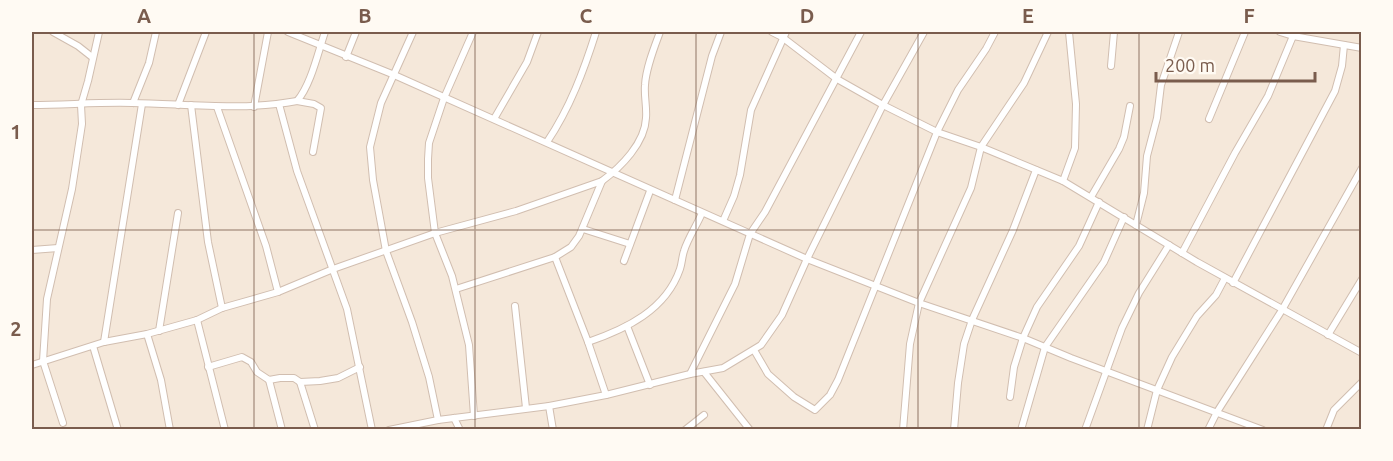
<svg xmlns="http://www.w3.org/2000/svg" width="1393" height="461" font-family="Ubuntu,sans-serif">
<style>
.residential{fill:#f5e8da}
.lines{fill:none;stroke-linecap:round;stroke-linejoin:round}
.street-casing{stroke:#d1beb0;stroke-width:8}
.street{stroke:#fff;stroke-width:6}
.grid{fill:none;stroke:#7a5c4d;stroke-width:1.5;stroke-opacity:0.55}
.neatline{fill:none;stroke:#7a5c4d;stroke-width:2}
.grid-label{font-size:20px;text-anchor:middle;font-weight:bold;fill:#7a5c4d}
</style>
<rect width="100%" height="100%" fill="#fdf6ec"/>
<!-- residential -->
<rect class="residential" x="32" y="32" width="1329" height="397"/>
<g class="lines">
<defs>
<g id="street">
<polyline points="53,32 78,46 92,57"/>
<polyline points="288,32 392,74 807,259 919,303 1023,338 1071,358 1263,430"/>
<polyline points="413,32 381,103 370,147 373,180 386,251 412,322 429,377 438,420"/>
<polyline points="473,32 444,98 429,143 428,159 428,178 435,233 452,276 469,345 474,416"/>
<polyline points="772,32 782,37 837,79 883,105 937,132 981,147 1063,181 1197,262 1362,353"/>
<polyline points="1280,32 1293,36 1362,48"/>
<polyline points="346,57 356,32"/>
<polyline points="1111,66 1114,32"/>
<polyline points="297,101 314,104 321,108 313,152"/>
<polyline points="133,103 149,63 156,32"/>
<polyline points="279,104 297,171 347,309 372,430"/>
<path d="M32,105C65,105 99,102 132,103C188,104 242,111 297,101C311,85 318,52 325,32"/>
<polyline points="178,105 206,32"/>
<polyline points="191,105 208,242 222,308"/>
<polyline points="217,107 266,246 278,292"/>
<polyline points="254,107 268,32"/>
<polyline points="494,119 527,62 538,32"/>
<polyline points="1209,119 1245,32"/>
<path d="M547,142C570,108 584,70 596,32"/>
<polyline points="602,181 579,236 571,247 555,257 588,342 606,395"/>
<polyline points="1063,181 1075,148 1076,104 1069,32"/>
<polyline points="1091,197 1119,149 1124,137 1130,106"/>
<polyline points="675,200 712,56 721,32"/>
<polyline points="723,221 734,196 740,175 751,110 786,32"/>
<polyline points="1136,225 1144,193 1147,156 1157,118 1161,85 1179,32"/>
<polyline points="583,229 630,244"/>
<polyline points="32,250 58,248"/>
<polyline points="1182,253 1235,153 1268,96 1293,36"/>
<polyline points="624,261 650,191"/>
<polyline points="1233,283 1335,91 1342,66 1344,45"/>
<polyline points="456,289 555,257"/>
<polyline points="515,306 526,408"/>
<polyline points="197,320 225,430"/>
<polyline points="627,326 650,385"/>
<polyline points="159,331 178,213"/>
<polyline points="147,334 161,380 170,430"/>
<polyline points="1328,335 1362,279"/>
<polyline points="104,342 142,104"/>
<path d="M588,342C626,329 666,310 680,269C682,263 682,257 684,251C688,238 697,225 702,213"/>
<polyline points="93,346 118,430"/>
<polyline points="754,350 768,374 794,397 815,410 830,395 838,380 937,132 958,90 986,49 995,32"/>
<path d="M32,365L104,342L147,334L197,320L222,308L278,292L333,269L435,233L516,211L602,181C621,167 645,143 646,118C647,107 644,96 645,85C646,68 654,48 660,32"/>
<polyline points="208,367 242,357 251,362 257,372 269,380 280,378 294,378 300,382 320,381 338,378 360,367"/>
<polyline points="704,372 750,430"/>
<polyline points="690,374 723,368 761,345 782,315 807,259 883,105 924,32"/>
<polyline points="269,380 282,430"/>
<polyline points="300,382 315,430"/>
<polyline points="1010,397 1014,367 1023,338 1037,307 1079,246 1099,202"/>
<polyline points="549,406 553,430"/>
<polyline points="454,418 460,430"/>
<polyline points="63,423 43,361 47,299 72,189 82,124 81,105 88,81 99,32"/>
<polyline points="389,430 438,420 549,406 606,395 690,374 735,284 750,234 765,212 861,32"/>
<polyline points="685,430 704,415"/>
<polyline points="903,430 910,344 919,303 971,188 981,147 1024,83 1048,32"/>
<polyline points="954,430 958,383 964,344 972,320 1013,230 1036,170"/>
<polyline points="1021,430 1045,347 1104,262 1124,217"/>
<polyline points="1085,430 1122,328 1139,293 1169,245"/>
<polyline points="1147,430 1157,390 1172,357 1197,316 1216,295 1225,278"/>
<polyline points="1208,430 1217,412 1282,310 1362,168"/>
<polyline points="1326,430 1334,410 1362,382"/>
</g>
</defs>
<!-- street casing -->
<use href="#street" class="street-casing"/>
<!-- street -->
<use href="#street" class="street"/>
</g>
<!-- grid -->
<path class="grid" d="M254,32V430M475,32V430M696,32V430M918,32V430M1139,32V430M32,230H1362"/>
<!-- border -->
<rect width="1393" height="461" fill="none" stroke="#fffaf3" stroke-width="66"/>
<!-- scale -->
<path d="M1156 72v9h159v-9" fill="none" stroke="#7a5c4d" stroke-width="3"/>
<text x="1165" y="72" font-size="18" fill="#7a5c4d" stroke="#fffaf3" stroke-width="4.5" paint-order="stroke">200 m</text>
<rect x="33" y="33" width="1327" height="395" class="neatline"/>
<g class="grid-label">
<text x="144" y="23">A</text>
<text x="365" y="23">B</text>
<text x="586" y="23">C</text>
<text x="807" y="23">D</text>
<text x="1028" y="23">E</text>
<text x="1249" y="23">F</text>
<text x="16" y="139">1</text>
<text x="16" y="336">2</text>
</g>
</svg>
